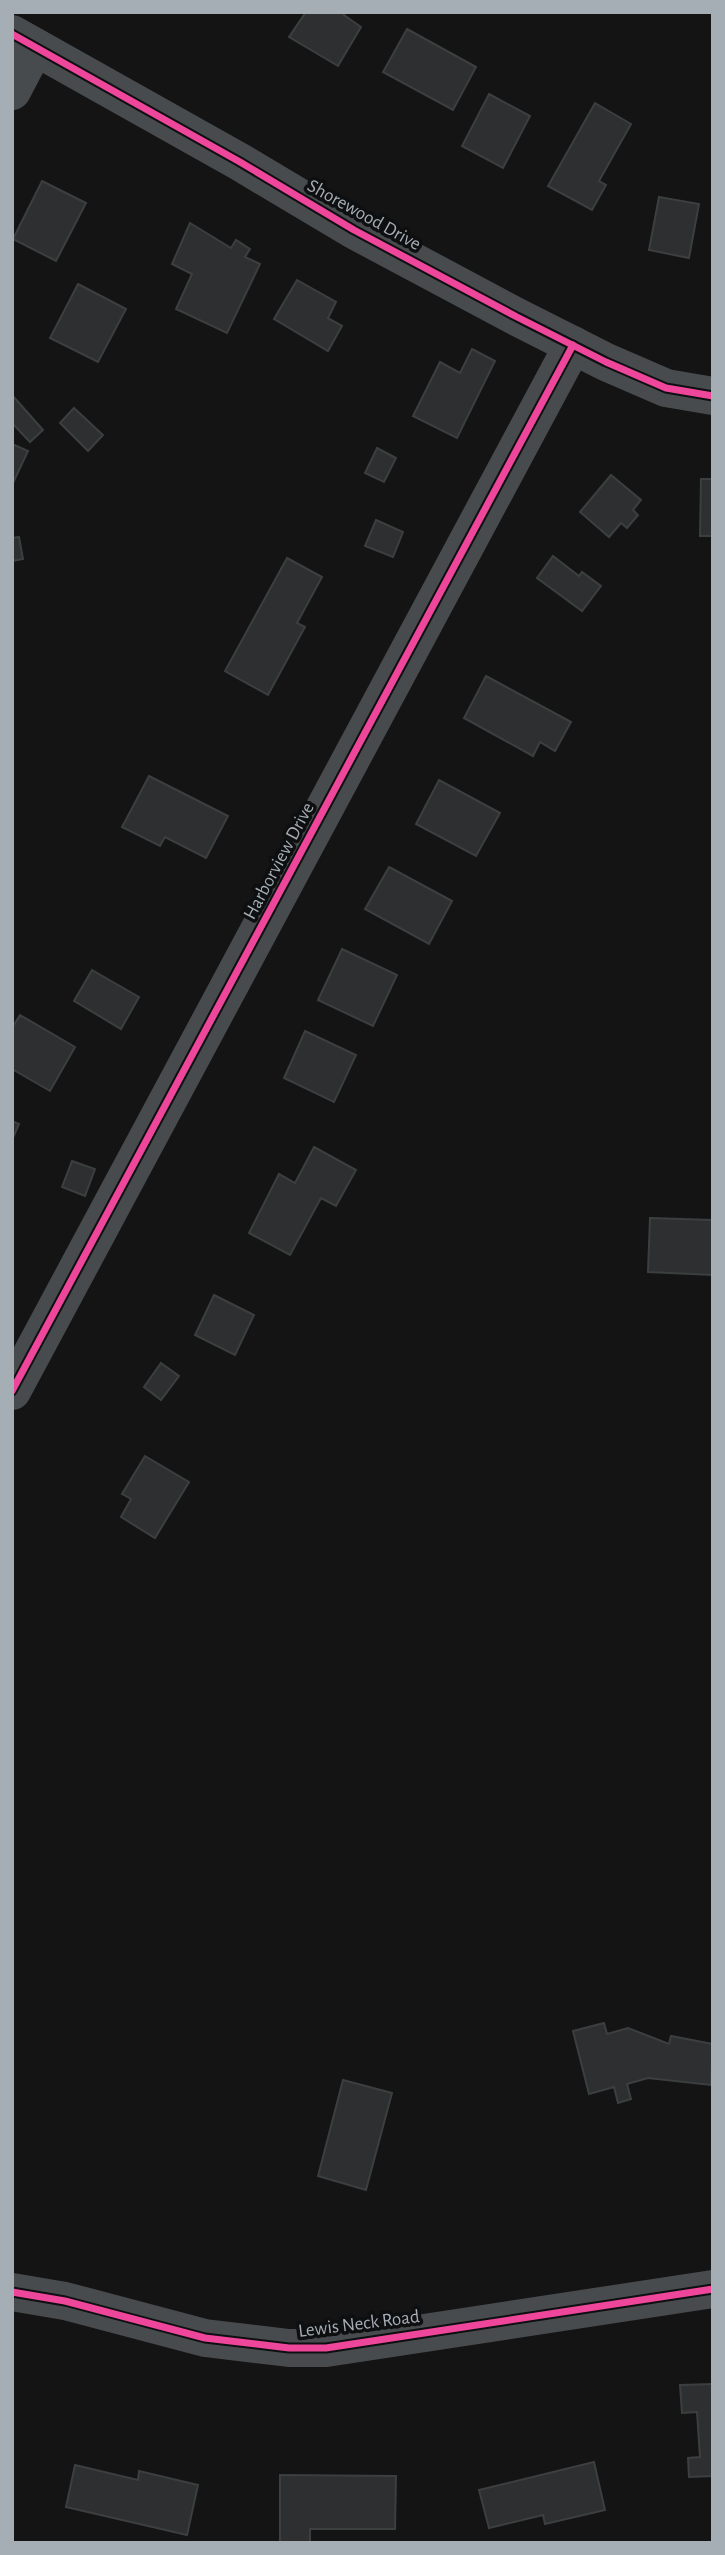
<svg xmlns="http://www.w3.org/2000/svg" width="725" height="2555" font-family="'Alegreya Sans',sans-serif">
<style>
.building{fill:#2e2f30;stroke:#3c3f40;stroke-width:2}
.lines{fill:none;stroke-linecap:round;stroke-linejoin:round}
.minor{stroke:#484b4d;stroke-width:38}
.cycleway-casing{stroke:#0e0f10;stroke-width:11}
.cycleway{stroke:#ed469a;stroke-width:7}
.labels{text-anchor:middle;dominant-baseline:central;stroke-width:7;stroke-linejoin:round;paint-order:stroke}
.street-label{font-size:19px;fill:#a5adb5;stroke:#0e0f10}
</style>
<rect width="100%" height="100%" fill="#141414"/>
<!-- building -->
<g class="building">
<polygon points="306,12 346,12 344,15 361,27 338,66 289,37"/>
<polygon points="407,29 476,67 453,110 383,72"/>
<polygon points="489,94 530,116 503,168 462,146"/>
<polygon points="595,103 631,124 599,181 606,185 592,210 548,186"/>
<polygon points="42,181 86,203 56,261 13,239"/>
<polygon points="659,197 699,204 689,258 649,250"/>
<polygon points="190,223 231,248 236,240 250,249 245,257 260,264 227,333 176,309 192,274 172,264"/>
<polygon points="297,280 336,302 328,318 342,326 328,351 274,319"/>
<polygon points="78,284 126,309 98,362 50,338"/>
<polygon points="472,349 495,361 457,438 413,416 440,362 460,373"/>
<polygon points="12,395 43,430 30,442 12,423"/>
<polygon points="74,408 103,435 88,451 60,423"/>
<polygon points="12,444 28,451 12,485"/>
<polygon points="377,448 396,458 384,482 365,473"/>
<polygon points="611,475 641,500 633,510 638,515 627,528 621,523 609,537 580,512"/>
<polygon points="701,479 713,479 713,536 700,536"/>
<polygon points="376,520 403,532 393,557 365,546"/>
<polygon points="19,537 23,559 12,561 12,538"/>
<polygon points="553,556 579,576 582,572 601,586 582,611 537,578"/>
<polygon points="287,558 322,577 297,623 305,627 268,695 225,671"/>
<polygon points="486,676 571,722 555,751 540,742 533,756 464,718"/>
<polygon points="149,776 228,816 206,858 165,837 160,846 122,827"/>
<polygon points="439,780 500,813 476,856 416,824"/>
<polygon points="389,867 452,901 429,944 365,909"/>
<polygon points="342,949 397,975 373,1026 318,1000"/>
<polygon points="92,970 139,997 121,1029 74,1001"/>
<polygon points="20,1015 75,1047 50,1091 12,1069 12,1028"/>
<polygon points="305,1031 356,1055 334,1102 284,1078"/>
<polygon points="12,1121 19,1124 12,1140"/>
<polygon points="314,1147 356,1170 336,1206 321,1198 290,1255 249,1233 279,1174 295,1183"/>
<polygon points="72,1161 95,1169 85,1196 62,1187"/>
<polygon points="650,1218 713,1220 713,1275 648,1272"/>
<polygon points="214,1295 254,1315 235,1355 195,1335"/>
<polygon points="161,1363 179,1376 161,1400 144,1387"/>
<polygon points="145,1456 189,1482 155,1538 121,1517 131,1499 122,1494"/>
<polygon points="604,2023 607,2034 628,2028 669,2044 671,2036 713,2044 711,2085 648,2078 627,2084 631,2099 618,2103 614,2087 589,2094 573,2031"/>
<polygon points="343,2080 392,2093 366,2190 318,2176"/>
<polygon points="713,2384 713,2476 689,2477 688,2458 700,2457 697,2412 682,2413 680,2385"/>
<polygon points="594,2462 605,2510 545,2524 543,2515 489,2528 479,2490"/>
<polygon points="75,2465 138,2480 139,2471 198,2485 187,2535 66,2507"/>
<polygon points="280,2475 396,2476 395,2529 310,2529 310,2543 280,2543"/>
</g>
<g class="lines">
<!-- minor -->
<g class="minor">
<polyline points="12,34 240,162 354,230 517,317 606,362 666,388 713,396"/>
<polyline points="12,91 35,47"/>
<polyline points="12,1391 573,345"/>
<polyline points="12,2292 65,2301 205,2338 289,2348 326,2348 713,2289"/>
</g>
<defs>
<g id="cycleway">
<polyline points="12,34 240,162 354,230 517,317 606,362 666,388 713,396"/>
<polyline points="12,1391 573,345"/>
<polyline points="12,2292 65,2301 205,2338 289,2348 326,2348 713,2289"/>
</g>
</defs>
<!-- cycleway casing -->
<use href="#cycleway" class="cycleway-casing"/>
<!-- cycleway -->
<use href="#cycleway" class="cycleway"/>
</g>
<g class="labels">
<!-- street labels -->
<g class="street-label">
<text transform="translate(364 215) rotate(29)">Shorewood Drive</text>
<text transform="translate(279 861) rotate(-62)">Harborview Drive</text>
<text transform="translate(359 2324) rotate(-7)">Lewis Neck Road</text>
</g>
</g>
<!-- border -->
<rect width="725" height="2555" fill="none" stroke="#a5adb5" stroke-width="28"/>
</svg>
